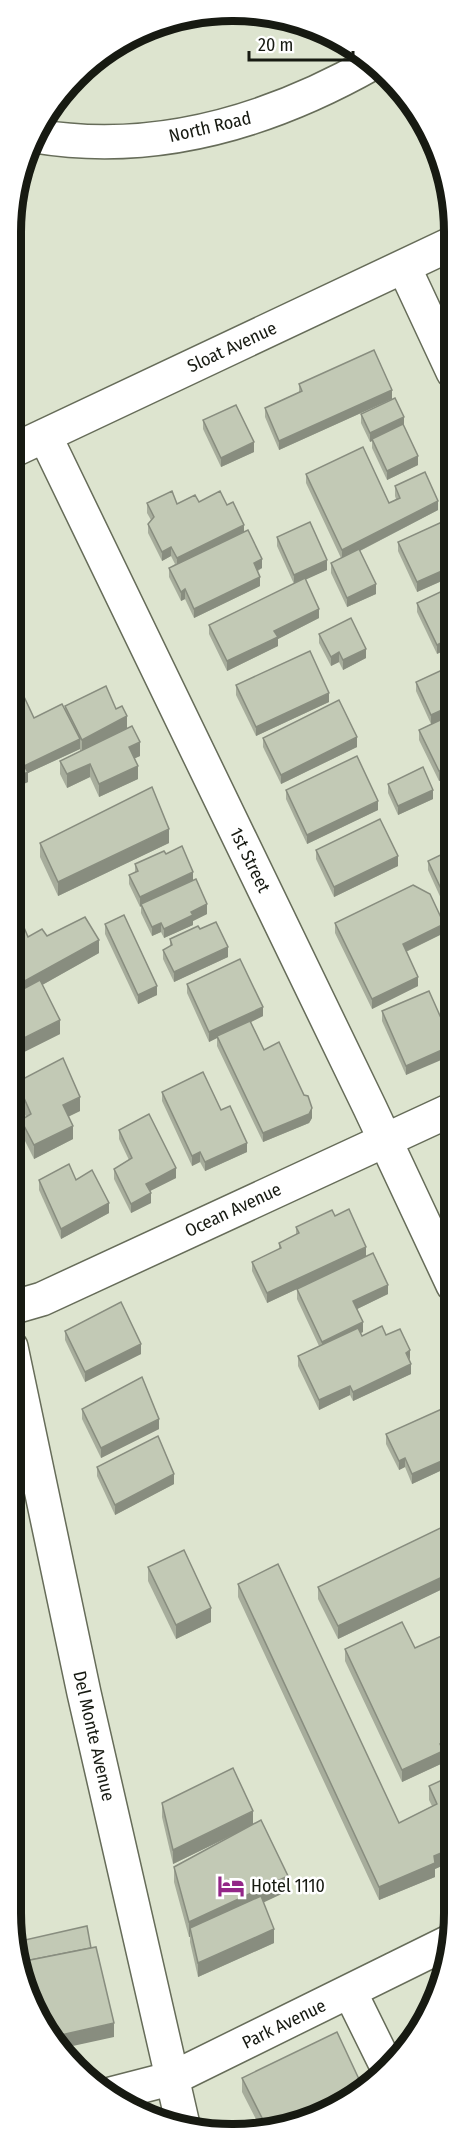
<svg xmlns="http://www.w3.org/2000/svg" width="465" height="2145" font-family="'Fira Sans Condensed',sans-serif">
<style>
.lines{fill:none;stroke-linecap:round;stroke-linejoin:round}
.minor-casing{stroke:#666c59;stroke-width:36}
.major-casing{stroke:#666c59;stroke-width:36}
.minor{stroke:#fff;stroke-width:33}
.major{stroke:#fff;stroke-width:33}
.wall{fill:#a7ad9c}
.shaded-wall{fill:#888d7f}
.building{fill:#c2c9b5;stroke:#888d7f;stroke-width:1.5}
.labels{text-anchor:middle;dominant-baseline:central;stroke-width:5;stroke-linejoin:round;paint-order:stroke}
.street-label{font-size:18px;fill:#171a12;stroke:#fff}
.poi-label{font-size:18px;fill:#171a12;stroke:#fff;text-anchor:start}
.rim{fill:none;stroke:#171a12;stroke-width:8}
</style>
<rect width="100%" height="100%" fill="#dde4cf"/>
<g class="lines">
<defs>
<g id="minor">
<path d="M35,136C155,156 269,122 373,63"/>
<polyline points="404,267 453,372"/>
<polyline points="45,436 370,1108 453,1285"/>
<polyline points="12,451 453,243"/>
<polyline points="11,1308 42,1299 453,1109"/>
<polyline points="350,1992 387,2067"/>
<polyline points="111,2094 173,2078 453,1940"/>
</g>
<polyline id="major" points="11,1347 84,1693 183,2125"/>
</defs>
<!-- minor casing -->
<use href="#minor" class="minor-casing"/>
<!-- major casing -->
<use href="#major" class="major-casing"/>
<!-- minor -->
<use href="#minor" class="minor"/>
<!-- major -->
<use href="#major" class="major"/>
</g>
<!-- wall -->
<g class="wall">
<polygon points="299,384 392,399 279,450 265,417 265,408 299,392"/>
<polygon points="361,414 404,427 418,465 387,480 372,448 372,441 370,442 361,423"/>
<polygon points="203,420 254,452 221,467 203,429"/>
<polygon points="306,474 389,503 396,499 395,496 395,486 438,510 360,551 376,594 347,607 331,573 331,563 341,558 306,483"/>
<polygon points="199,502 227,505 244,532 262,568 258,571 260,586 194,618 185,599 181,601 169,577 169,568 175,564 171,556 162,561 148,533 148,524 151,520 147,513 147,503 177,504"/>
<polygon points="453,517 453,576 417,592 398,551 398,542"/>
<polygon points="277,537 327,570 305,579 319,618 278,639 278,646 227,671 209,634 209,625 294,584 277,546"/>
<polygon points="453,586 437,654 417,612 417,603"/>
<polygon points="319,634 366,658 343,670 339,662 331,666 319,643"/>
<polygon points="453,665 453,774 439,781 419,740 419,730 431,724 416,691 416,682"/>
<polygon points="236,685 329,702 256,736 236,695"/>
<polygon points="65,706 116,709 127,728 140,756 135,758 138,779 99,797 90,777 67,788 60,774 60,761 80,751 80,749 28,773 28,782 12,789 34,718 65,711"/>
<polygon points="263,738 357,747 281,784 263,747"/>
<polygon points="388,784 433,799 398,815 388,793"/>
<polygon points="286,790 378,810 307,844 286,799"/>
<polygon points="40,843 169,843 58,896 40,857"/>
<polygon points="453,849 443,903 428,870 428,861"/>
<polygon points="316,850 398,866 334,897 316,859"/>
<polygon points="166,854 193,880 207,914 193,921 193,925 164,938 161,932 152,936 141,913 141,906 140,907 129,884 129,875 135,872 135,864"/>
<polygon points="335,923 444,933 406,952 418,986 372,1009 335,933"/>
<polygon points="105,924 157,995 138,1004 105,934"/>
<polygon points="200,929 228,957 174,982 163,959 163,950 170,947 170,939"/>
<polygon points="12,932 28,937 47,936 99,953 42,985 60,1034 14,1057 11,1051"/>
<polygon points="453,968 453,989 448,979 448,970"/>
<polygon points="187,984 263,1016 251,1022 264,1050 312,1118 309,1123 263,1142 217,1046 217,1038 209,1042 187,993"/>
<polygon points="382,1011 453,1044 406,1075 382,1021"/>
<polygon points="17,1082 80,1111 68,1117 73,1139 34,1159 21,1133 21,1120 26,1117 17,1096"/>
<polygon points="162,1092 221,1110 247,1152 205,1171 200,1162 192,1166 162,1101"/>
<polygon points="119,1130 176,1178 150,1191 151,1203 131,1213 114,1179 114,1169 129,1160 119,1139"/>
<polygon points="39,1180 76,1180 109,1213 61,1239 39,1190"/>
<polygon points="335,1216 366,1256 388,1294 357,1309 363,1332 361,1333 362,1336 386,1335 410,1360 411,1374 353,1401 350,1395 319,1410 298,1366 298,1356 319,1346 297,1299 297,1289 331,1273 267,1303 252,1271 252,1262 279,1249 279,1243 296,1235 296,1227"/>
<polygon points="65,1331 141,1354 85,1382 65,1340"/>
<polygon points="453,1404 453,1465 412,1484 405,1467 399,1470 386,1444 386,1434"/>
<polygon points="82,1409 159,1429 101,1458 82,1419"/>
<polygon points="97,1467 174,1484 115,1515 97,1476"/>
<polygon points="453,1522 453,1584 338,1639 318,1599 318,1587"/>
<polygon points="148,1567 211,1622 176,1639 148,1581"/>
<polygon points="238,1584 399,1823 432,1806 429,1800 429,1786 453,1775 453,1861 435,1869 435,1877 379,1900 238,1597"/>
<polygon points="415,1648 453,1700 453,1751 443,1755 443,1763 402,1782 345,1661 345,1649"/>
<polygon points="162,1803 253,1825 288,1891 263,1902 274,1943 198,1977 190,1942 190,1937 189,1937 174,1882 174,1867 245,1829 173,1864 162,1817"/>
<polygon points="436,1991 428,2014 424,2006 424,1997"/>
<polygon points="242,2078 290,2127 251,2131 251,2126 258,2123 242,2092"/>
</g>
<!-- shaded-wall -->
<g class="shaded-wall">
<polygon points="392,390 392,399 279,450 279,441"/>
<polygon points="404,417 404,427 372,439 372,441 370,442 370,433"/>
<polygon points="254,442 254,452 221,467 221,458"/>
<polygon points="418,456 418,465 387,480 387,471"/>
<polygon points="438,501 438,510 342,560 342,550"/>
<polygon points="244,525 244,534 177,567 177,558"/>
<polygon points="171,547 171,556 162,561 162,552"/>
<polygon points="262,559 262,568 254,572 254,563"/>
<polygon points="327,560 327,570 294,585 294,575"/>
<polygon points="453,566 453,576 417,592 417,582"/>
<polygon points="260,577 260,586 194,618 194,609"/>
<polygon points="376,584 376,594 347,607 347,598"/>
<polygon points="185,589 185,599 181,601 181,592"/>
<polygon points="319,609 319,618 278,639 278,646 227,671 227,661 274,631"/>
<polygon points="453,637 453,647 437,654 437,645"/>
<polygon points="366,649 366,658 343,670 343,660"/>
<polygon points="339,652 339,662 331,666 331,657"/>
<polygon points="329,693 329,702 256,736 256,727"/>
<polygon points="453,705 453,715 431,725 431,715"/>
<polygon points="127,716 127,730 82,753 82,740"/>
<polygon points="357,737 357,747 281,784 281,775"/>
<polygon points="80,739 80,749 28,773 28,782 12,789 12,780 24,766"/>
<polygon points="140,742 140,756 129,761 129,747"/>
<polygon points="90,764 90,777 67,788 67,774"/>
<polygon points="453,765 453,774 439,781 439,771"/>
<polygon points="138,766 138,779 99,797 99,784"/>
<polygon points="433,790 433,799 398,815 398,806"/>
<polygon points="378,801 378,810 307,844 307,835"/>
<polygon points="169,829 169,843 58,896 58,882"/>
<polygon points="398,856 398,866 334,897 334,887"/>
<polygon points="193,872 193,881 141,904 141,906 140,907 140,897"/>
<polygon points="453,888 453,898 443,903 443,893"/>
<polygon points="207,904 207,914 193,921 193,925 164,938 164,929 191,912"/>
<polygon points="161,923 161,932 152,936 152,927"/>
<polygon points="444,924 444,933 403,953 403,944"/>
<polygon points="99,940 99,953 12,1002 12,988"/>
<polygon points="228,947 228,957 174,982 174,972"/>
<polygon points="418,977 418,986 372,1009 372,999"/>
<polygon points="157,986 157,995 138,1004 138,995"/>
<polygon points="263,1007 263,1016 218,1038 217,1036 217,1038 209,1042 209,1032"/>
<polygon points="60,1020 60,1034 14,1057 14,1043"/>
<polygon points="453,1045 453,1055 406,1075 406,1066"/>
<polygon points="80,1097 80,1111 63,1119 63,1105"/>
<polygon points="312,1108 312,1118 309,1123 263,1142 263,1133"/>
<polygon points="73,1126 73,1139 34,1159 34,1145"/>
<polygon points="247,1143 247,1152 205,1171 205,1162"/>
<polygon points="200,1152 200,1162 192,1166 192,1156"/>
<polygon points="176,1168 176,1178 146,1193 146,1184"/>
<polygon points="151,1193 151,1203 131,1213 131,1204"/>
<polygon points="109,1203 109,1213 61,1239 61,1229"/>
<polygon points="366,1247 366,1257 267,1303 267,1293"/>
<polygon points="388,1285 388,1294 353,1311 353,1301"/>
<polygon points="363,1322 363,1332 322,1352 322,1342"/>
<polygon points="141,1344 141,1354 85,1382 85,1372"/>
<polygon points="410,1350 410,1360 406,1353"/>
<polygon points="411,1364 411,1374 353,1401 353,1392"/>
<polygon points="350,1386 350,1395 319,1410 319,1400"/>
<polygon points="159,1419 159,1429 101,1458 101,1448"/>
<polygon points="453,1456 453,1465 412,1484 412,1474"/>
<polygon points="405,1458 405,1467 399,1470 399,1461"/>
<polygon points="174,1474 174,1484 115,1515 115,1505"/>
<polygon points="453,1572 453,1584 338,1639 338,1626"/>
<polygon points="211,1608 211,1622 176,1639 176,1625"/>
<polygon points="453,1674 453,1686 443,1691 443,1679"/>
<polygon points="453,1739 453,1751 443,1755 443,1763 402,1782 402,1770 440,1744"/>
<polygon points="253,1811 253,1825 173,1864 173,1850"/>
<polygon points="453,1848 453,1861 435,1869 435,1877 379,1900 379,1887 434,1856"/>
<polygon points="288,1876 288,1891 192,1936 190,1928 190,1937 189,1937 189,1922"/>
<polygon points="274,1929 274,1943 198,1977 198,1963"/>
<polygon points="114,2023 114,2037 59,2049 52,2037"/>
</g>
<!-- building -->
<g class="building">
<polygon points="374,350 392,390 279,441 265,408 302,391 299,384"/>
<polygon points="395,398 404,417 370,433 361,414"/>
<polygon points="236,405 254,442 221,458 203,420"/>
<polygon points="403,424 418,456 387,471 372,439"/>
<polygon points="363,447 389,503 400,498 395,486 425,472 438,501 342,550 306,474"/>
<polygon points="172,491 177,504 195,495 199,502 220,491 227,505 233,502 244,525 177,558 171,547 162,552 148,524 154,517 147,503"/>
<polygon points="453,517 453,566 417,582 398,542"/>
<polygon points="310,522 327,560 294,575 277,537"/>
<polygon points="248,530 262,559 254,563 260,577 194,609 185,589 181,592 169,568"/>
<polygon points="359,549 376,584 347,598 331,563"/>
<polygon points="305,578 319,609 274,631 278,637 227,661 209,625"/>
<polygon points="453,586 453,637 437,645 417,603"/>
<polygon points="351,618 366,649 343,660 339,652 331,657 319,634"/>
<polygon points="310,651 329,693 256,727 236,685"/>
<polygon points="453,665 453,705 431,715 416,682"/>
<polygon points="12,671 34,718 62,704 80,739 24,766 28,772 12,780"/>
<polygon points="106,686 116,709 122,706 127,716 82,740 65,706"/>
<polygon points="339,700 357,737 281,775 263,738"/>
<polygon points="453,714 453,765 439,771 419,730"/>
<polygon points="132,726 140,742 129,747 138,766 99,784 90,764 67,774 60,761"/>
<polygon points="357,756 378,801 307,835 286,790"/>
<polygon points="423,767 433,790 398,806 388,784"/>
<polygon points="152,787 169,829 58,882 40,843"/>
<polygon points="380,819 398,856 334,887 316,850"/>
<polygon points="182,846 193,872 140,897 129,875 138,871 135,864 164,851 166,854"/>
<polygon points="453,849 453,888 443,893 428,861"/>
<polygon points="196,879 207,904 191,912 193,915 164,929 161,923 152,927 141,904"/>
<polygon points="413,885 430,894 444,924 403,944 418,977 372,999 335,923"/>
<polygon points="124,915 157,986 138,995 105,924"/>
<polygon points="85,917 99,940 12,988 12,932 23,925 28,937 42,929 47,936"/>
<polygon points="216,922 228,947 174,972 163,950 172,945 170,939 198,926 200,929"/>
<polygon points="240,959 263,1007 209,1032 187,984"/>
<polygon points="453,968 453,979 448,970"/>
<polygon points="40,980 60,1020 14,1043 12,1037 12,995"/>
<polygon points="429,991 453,1045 406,1066 382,1011"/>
<polygon points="250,1021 264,1050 279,1042 304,1095 308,1096 312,1108 309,1114 263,1133 217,1036"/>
<polygon points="63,1058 80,1097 63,1105 73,1126 34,1145 21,1120 31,1114 17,1082"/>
<polygon points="203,1072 221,1110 230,1106 247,1143 205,1162 200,1152 192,1156 162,1092"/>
<polygon points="149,1114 176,1168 146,1184 151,1193 131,1204 114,1169 132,1158 119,1130"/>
<polygon points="69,1164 76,1180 92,1170 109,1203 61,1229 39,1180"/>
<polygon points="349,1209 366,1247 267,1293 252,1262 281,1248 279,1243 299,1233 296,1227 332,1210 335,1216"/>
<polygon points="373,1253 388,1285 353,1301 363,1322 322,1342 297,1289"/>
<polygon points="121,1302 141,1344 85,1372 65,1331"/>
<polygon points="382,1326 386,1335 400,1329 410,1350 406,1353 411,1364 353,1392 350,1386 319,1400 298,1356 358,1328 362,1336"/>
<polygon points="142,1377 159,1419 101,1448 82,1409"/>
<polygon points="453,1404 453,1456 412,1474 405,1458 399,1461 386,1434"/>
<polygon points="158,1436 174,1474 115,1505 97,1467"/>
<polygon points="453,1522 453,1572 338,1626 318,1587"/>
<polygon points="184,1550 211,1608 176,1625 148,1567"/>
<polygon points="278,1564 399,1823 437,1804 429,1786 453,1775 453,1848 434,1856 435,1863 379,1887 238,1584"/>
<polygon points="402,1622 415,1648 446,1634 453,1648 453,1674 443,1679 453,1700 453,1739 440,1744 443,1751 402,1770 345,1649"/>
<polygon points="233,1768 253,1811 173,1850 162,1803"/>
<polygon points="261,1820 288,1876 189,1922 174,1867"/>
<polygon points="261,1896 274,1929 198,1963 190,1928"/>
<polygon points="87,1926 91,1948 20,1962 16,1942"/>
<polygon points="96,1947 114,2023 52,2037 27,1997 20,1962"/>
<polygon points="436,1991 430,2008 424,1997"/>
<polygon points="337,2032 364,2090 290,2127 253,2131 251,2126 263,2120 242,2078"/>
</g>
<!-- icons -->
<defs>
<symbol id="hotel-bare" viewBox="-9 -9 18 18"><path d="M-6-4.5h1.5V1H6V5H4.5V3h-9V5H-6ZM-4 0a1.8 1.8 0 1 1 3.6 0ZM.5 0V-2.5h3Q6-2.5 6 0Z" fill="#932688" stroke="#fff" stroke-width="2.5" paint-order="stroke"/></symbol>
</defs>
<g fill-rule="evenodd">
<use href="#hotel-bare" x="212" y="1867" width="38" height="38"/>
</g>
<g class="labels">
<!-- street labels -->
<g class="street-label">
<text transform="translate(210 127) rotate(-13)">North Road</text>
<text transform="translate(232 347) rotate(-25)">Sloat Avenue</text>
<text transform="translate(250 860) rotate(64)">1st Street</text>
<text transform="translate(233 1210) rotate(-25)">Ocean Avenue</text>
<text transform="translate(94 1736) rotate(77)">Del Monte Avenue</text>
<text transform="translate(284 2024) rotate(-26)">Park Avenue</text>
</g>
<!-- poi labels -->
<g class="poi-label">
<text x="251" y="1886">Hotel 1110</text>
</g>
</g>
<!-- crop -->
<path d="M0 0H465V2145H0ZM232 21H233A211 211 0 0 1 444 232V1913A211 211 0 0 1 233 2124H232A211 211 0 0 1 21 1913V232A211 211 0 0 1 232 21Z" fill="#fff" fill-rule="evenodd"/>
<path class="rim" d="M232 21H233A211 211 0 0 1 444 232V1913A211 211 0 0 1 233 2124H232A211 211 0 0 1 21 1913V232A211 211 0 0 1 232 21Z"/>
<!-- scale -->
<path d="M249 51v9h104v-9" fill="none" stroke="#171a12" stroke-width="3"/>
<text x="258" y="51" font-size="18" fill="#171a12" stroke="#ffffff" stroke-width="4.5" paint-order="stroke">20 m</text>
</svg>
